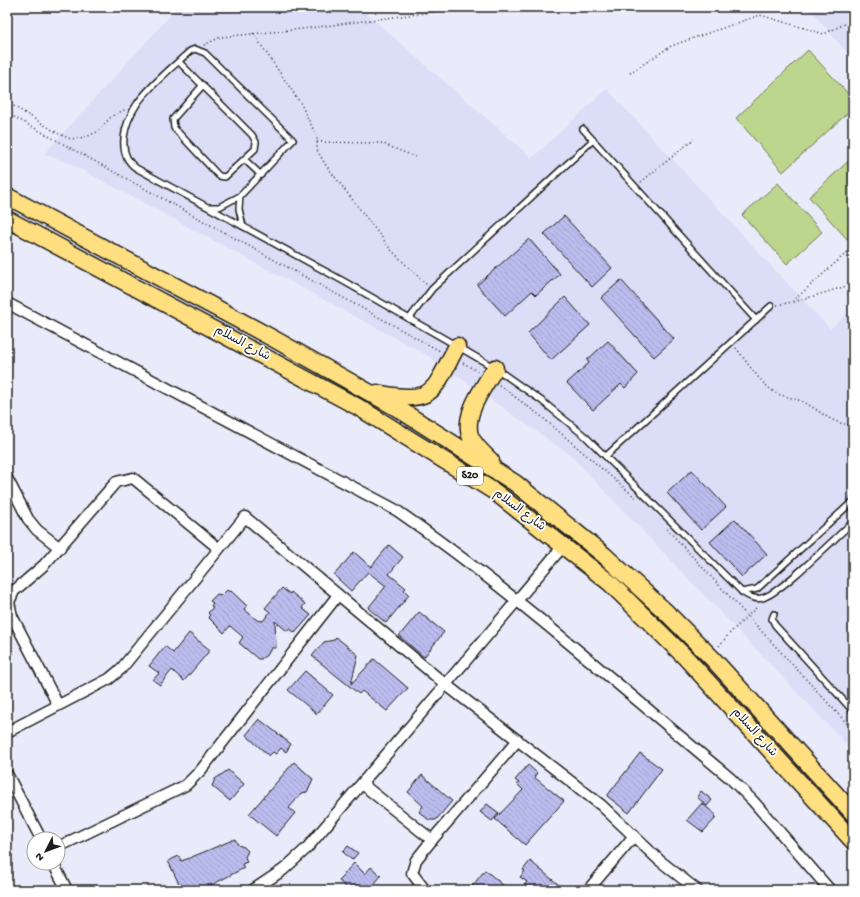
<svg xmlns="http://www.w3.org/2000/svg" width="860" height="897" font-family="'Gochi Hand','Playpen Sans Arabic',sans-serif">
<style>
.built{fill:#dcddf6}
.pitch{fill:#bdd68e;stroke:#6c7955}
.building{fill:url(#building-back-hatch);stroke:#1c1c1c}
.lines{fill:none;stroke-linecap:round;stroke-linejoin:round}
.lane-casing{stroke:#1c1c1c;stroke-width:8}
.street-casing{stroke:#1c1c1c;stroke-width:13}
.primary-casing{stroke:#1c1c1c;stroke-width:19}
.path{stroke:#1c1c1c;stroke-width:1.5;stroke-dasharray:1 3;stroke-linecap:butt}
.lane{stroke:#fff;stroke-width:5}
.street{stroke:#fff;stroke-width:10}
.primary{stroke:#ffdf80;stroke-width:16}
.labels{text-anchor:middle;dominant-baseline:central;stroke-width:3.5;stroke-linejoin:round;paint-order:stroke}
.shield{fill:#fff;stroke:#606060;stroke-width:1}
.shield-label{font-size:11px;font-weight:bold;fill:#1c1c1c}
.street-label{font-size:12px;fill:#1c1c1c;stroke:#fff}
</style>
<defs>
<pattern id="building-back-hatch" width="6" height="6" patternUnits="userSpaceOnUse"><rect width="6" height="6" fill="#babcee"/><path d="M-1 5l2 2M0 0l6 6M5-1l2 2" fill="none" stroke="#9fa1cc"/></pattern>
</defs>
<rect width="100%" height="100%" fill="#eaebfa"/>
<filter id="ink" filterUnits="userSpaceOnUse"><feTurbulence type="fractalNoise" baseFrequency=".025" numOctaves="2"/><feDisplacementMap in="SourceGraphic" scale="8" xChannelSelector="R" yChannelSelector="G"/><feConvolveMatrix kernelMatrix="1 2 1 2 8 2 1 2 1" color-interpolation-filters="sRGB"/></filter>
<g filter="url(#ink)">
<!-- built -->
<g class="built">
<polygon points="178,7 359,7 532,158 607,89 830,329 853,308 853,751 569,454 427,355 71,164 44,154"/>
<polygon points="808,7 853,7 853,60"/>
</g>
<!-- pitch -->
<g class="pitch">
<polygon points="808,50 853,99 853,108 783,172 736,118"/>
<polygon points="853,157 853,234 847,239 809,197"/>
<polygon points="778,183 822,232 787,264 742,215"/>
</g>
<!-- building -->
<g class="building">
<polygon points="564,216 612,268 592,287 544,234"/>
<polygon points="529,239 560,274 536,295 532,291 505,316 477,285"/>
<polygon points="621,280 674,339 654,357 601,298"/>
<polygon points="565,297 590,325 551,360 528,333"/>
<polygon points="608,341 638,374 625,388 621,384 593,410 567,383 589,363 587,360"/>
<polygon points="692,470 726,507 701,530 667,493"/>
<polygon points="735,519 767,554 742,577 710,542"/>
<polygon points="389,545 403,557 389,574 406,588 404,590 409,595 386,623 368,608 386,586 368,572 351,591 334,575 354,552 371,567"/>
<polygon points="282,588 290,594 291,592 305,604 302,608 311,615 295,633 290,629 287,631 275,621 276,648 271,648 268,654 261,659 258,659 239,643 243,637 230,626 224,633 208,617 210,615 208,613 213,607 211,606 213,603 210,601 217,594 222,595 227,590 230,592 231,591 247,606 244,609 257,620 263,621 270,612 265,608"/>
<polygon points="419,612 444,632 424,657 399,636"/>
<polygon points="189,633 210,650 184,681 172,670 160,685 153,680 159,673 149,666 165,646 173,653"/>
<polygon points="336,637 358,655 351,684 374,659 408,688 387,711 362,691 359,694 312,656 324,642 334,640"/>
<polygon points="305,671 333,695 317,714 288,690"/>
<polygon points="259,719 291,744 286,752 281,748 276,754 273,752 269,756 246,735"/>
<polygon points="640,753 662,769 629,813 607,796"/>
<polygon points="294,762 313,779 307,792 302,793 289,808 295,813 276,836 249,814"/>
<polygon points="528,765 537,773 534,777 564,801 525,845 495,819 523,790 517,784 519,783 515,780"/>
<polygon points="228,770 244,784 230,801 212,786 215,779"/>
<polygon points="422,775 452,801 436,820 429,820 419,812 423,806 408,792"/>
<polygon points="701,791 712,800 707,806 697,797"/>
<polygon points="702,803 716,815 714,817 716,818 703,832 687,820"/>
<polygon points="487,804 499,813 492,821 480,812"/>
<polygon points="235,839 238,845 244,847 248,851 245,857 247,862 242,864 244,868 202,890 182,890 168,861 179,856 181,861 187,859"/>
<polygon points="348,846 358,853 352,860 343,852"/>
<polygon points="530,861 559,885 555,890 520,890 527,882 520,877 525,871 523,870"/>
<polygon points="354,863 365,874 371,867 381,876 369,890 349,890 339,881 344,876 343,875"/>
<polygon points="485,870 509,890 469,890"/>
</g>
<g class="lines">
<defs>
<g id="lane">
<polyline points="179,62 252,135 256,142 255,149 225,177 219,176 174,128 173,119 203,85"/>
<polyline points="583,129 756,320"/>
<polyline points="245,160 261,175"/>
<polyline points="240,196 239,209 243,226"/>
<path d="M208,207H219L240,196L293,140L205,53L195,49L190,51C174,66 149,86 137,104C125,122 115,153 136,168L345,282L457,346L495,368L542,401L586,437L742,592C748,596 754,600 762,598C779,595 837,536 853,522"/>
<polyline points="409,319 432,289 593,140"/>
<polyline points="606,456 771,306"/>
<polyline points="742,592 757,589 853,501"/>
<polyline points="774,614 772,619 775,625 853,711"/>
</g>
<g id="street">
<path d="M7,303L396,510C513,591 620,687 730,778L753,801L830,890"/>
<polyline points="7,478 28,519 37,530 60,548"/>
<polyline points="58,705 12,616 9,602 14,591 44,565 116,482 133,478 218,548"/>
<polyline points="7,732 109,679 121,669 245,517 445,684 601,805 659,860 697,890"/>
<polyline points="7,774 41,839"/>
<polyline points="362,784 432,840 416,860 412,873 425,890"/>
<polyline points="432,840 518,740"/>
<polyline points="58,847 186,785 201,770 338,595"/>
<polyline points="53,863 67,890"/>
<polyline points="253,890 283,870 307,848 564,545"/>
<polyline points="588,890 634,836"/>
</g>
<g id="primary">
<polyline points="7,196 274,339 397,408 515,483 604,555 666,612 712,658 853,813"/>
<polyline points="7,219 358,407 495,492 610,583 686,658 853,841"/>
<path d="M377,393C436,405 432,392 457,346"/>
<path d="M491,461C483,453 470,442 469,431C466,409 485,386 495,368"/>
</g>
</defs>
<!-- lane casing -->
<use href="#lane" class="lane-casing"/>
<!-- street casing -->
<use href="#street" class="street-casing"/>
<!-- primary casing -->
<use href="#primary" class="primary-casing"/>
<!-- path -->
<g class="path">
<polyline points="253,33 301,104 317,137 317,150 325,164 392,251 427,285"/>
<polyline points="204,45 221,37 302,29 471,7"/>
<polyline points="630,73 671,46 760,15 824,34 853,20"/>
<polyline points="7,102 59,134 71,139 86,137 97,132 112,116 126,109"/>
<polyline points="7,113 440,351"/>
<polyline points="317,142 381,143 418,158"/>
<polyline points="641,182 694,139"/>
<polyline points="794,302 853,284"/>
<polyline points="777,305 792,302 853,247"/>
<path d="M736,348C746,361 758,379 770,389C780,397 789,396 801,401C820,409 829,424 853,425"/>
<polyline points="463,363 479,372"/>
<polyline points="499,385 542,417 636,498"/>
<polyline points="667,529 853,730"/>
<polyline points="719,646 730,633 758,606"/>
</g>
<!-- lane -->
<use href="#lane" class="lane"/>
<!-- street -->
<use href="#street" class="street"/>
<!-- primary -->
<use href="#primary" class="primary"/>
</g>
</g>
<g class="labels">
<!-- shield labels -->
<rect class="shield" x="457" y="467" width="26" height="18" rx="3"/>
<g class="shield-label">
<text x="470" y="476">S20</text>
</g>
<!-- street labels -->
<g class="street-label">
<text transform="translate(242 344) rotate(28)">شارع السلام</text>
<text transform="translate(519 511) rotate(37)">شارع السلام</text>
<text transform="translate(754 733) rotate(48)">شارع السلام</text>
</g>
</g>
<!-- margin -->
<rect width="860" height="897" fill="none" stroke="#fff" stroke-width="24"/>
<rect x="12" y="12" width="836" height="873" fill="none" stroke="#1c1c1c" stroke-width="1.5" filter="url(#ink)"/>
<!-- north arrow -->
<g transform="translate(46 851) rotate(228)"><circle r="19" fill="#ffffff" stroke="#a4a4a4"/>
<path d="M0-3L7 15L0 10L-7 15Z" fill="#1c1c1c"/>
<text y="-6" font-size="11" font-weight="bold" text-anchor="middle" fill="#1c1c1c">N</text>
</g>
</svg>
